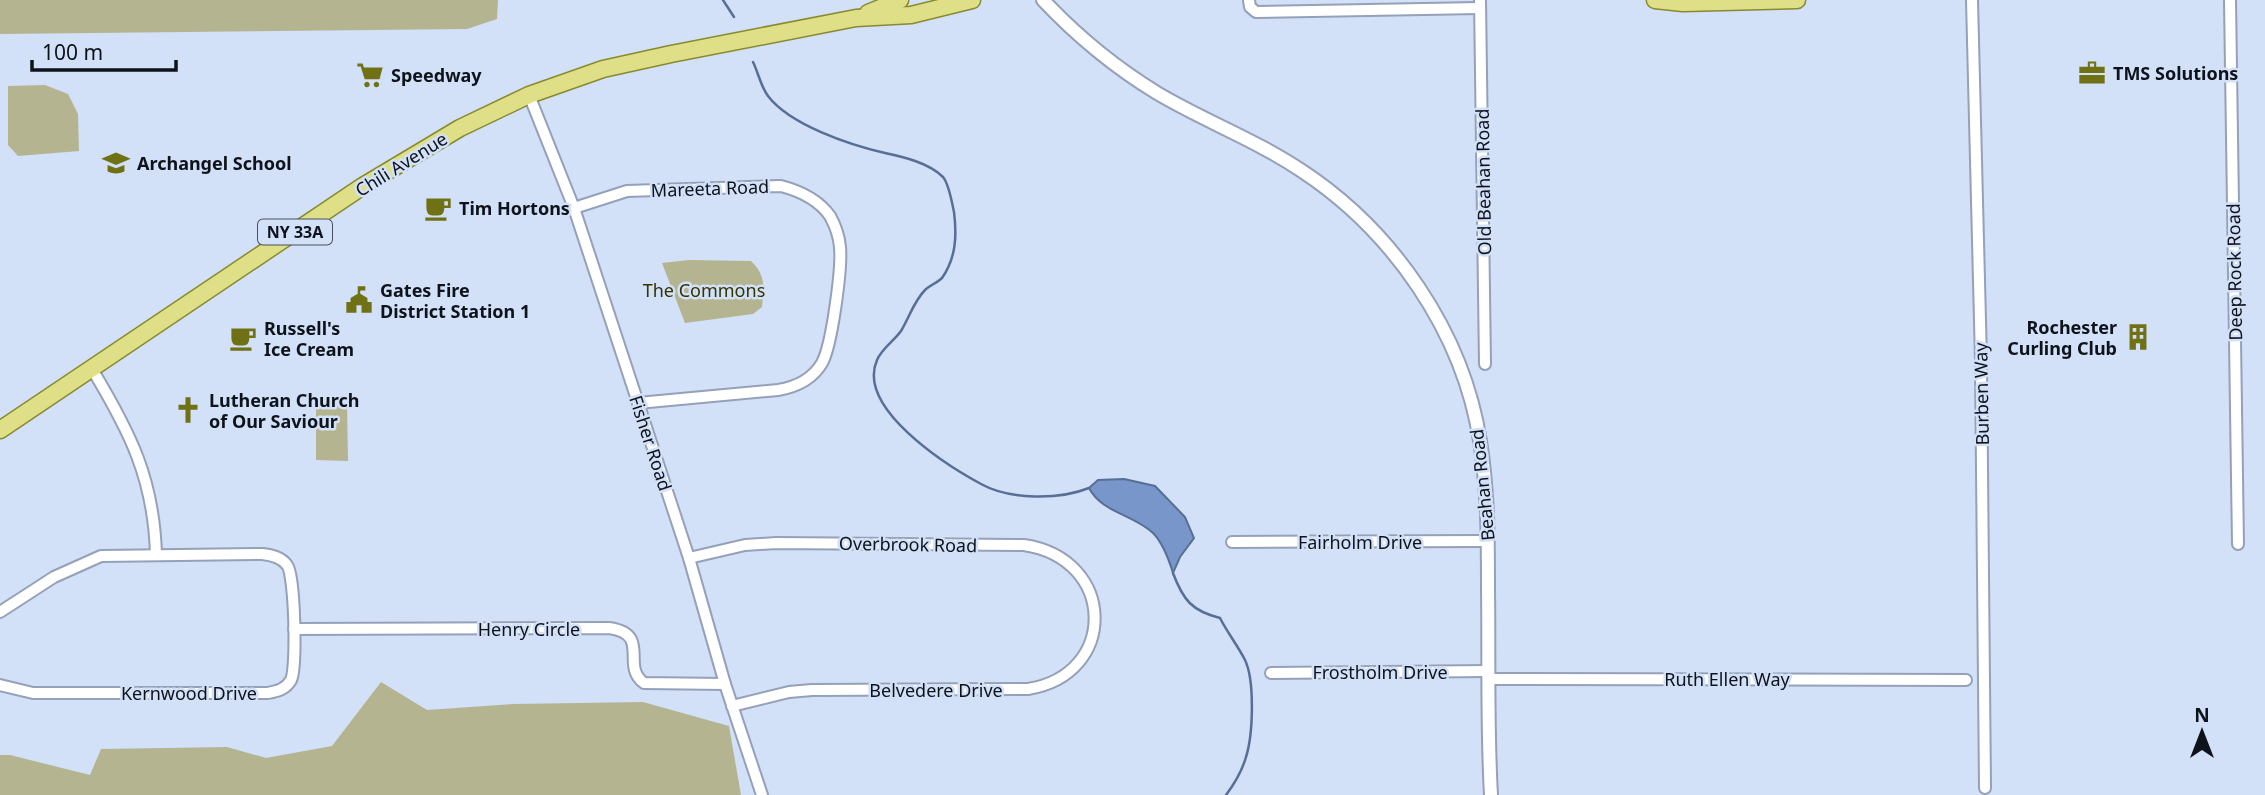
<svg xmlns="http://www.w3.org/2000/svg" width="2265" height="795" font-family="'Noto Sans',sans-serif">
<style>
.green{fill:#b4b590}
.water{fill:#7896c9;stroke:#586f95;stroke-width:2}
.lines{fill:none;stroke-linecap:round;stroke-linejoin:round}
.stream{stroke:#586f95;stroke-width:2.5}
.minor-casing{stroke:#94a1b8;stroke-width:14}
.tertiary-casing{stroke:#94a1b8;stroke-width:16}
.primary-casing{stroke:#888a2e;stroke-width:19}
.minor{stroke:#fff;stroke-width:10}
.tertiary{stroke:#fff;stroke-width:12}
.primary{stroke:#dfdf88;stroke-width:16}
.labels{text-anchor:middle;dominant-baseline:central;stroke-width:5;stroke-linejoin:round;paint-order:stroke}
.shield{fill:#d2e0f8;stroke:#49505d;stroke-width:2}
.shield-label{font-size:16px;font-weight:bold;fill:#0e131b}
.poi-label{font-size:18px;font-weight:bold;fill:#0e131b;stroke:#d2e0f8;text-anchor:start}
.street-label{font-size:18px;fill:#0e131b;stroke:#d2e0f8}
.park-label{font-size:18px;fill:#343401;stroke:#d2e0f8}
</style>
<rect width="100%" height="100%" fill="#d2e0f8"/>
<!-- green -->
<g class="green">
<polygon points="0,0 498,0 497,19 467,29 0,34"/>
<polygon points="45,85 68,94 78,114 79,151 18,156 8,145 8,86"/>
<path d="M689,260L751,261C766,275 764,288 762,307L753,314L685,323L662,263Z"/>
<polygon points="347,405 348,461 316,460 316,406"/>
<polygon points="381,682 427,710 513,704 643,702 729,726 741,795 0,795 0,755 10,755 90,775 101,749 227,747 266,758 332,746"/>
</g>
<!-- water -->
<path class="water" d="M1124,479L1155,486L1185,517L1194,538L1180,557L1173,573C1169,560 1163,543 1153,533C1133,514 1102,513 1089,488L1098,480Z"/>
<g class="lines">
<!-- stream -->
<g class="stream">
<polyline points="723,0 734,17"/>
<path d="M753,62C758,72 761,87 768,96C790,125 850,145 885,153C904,157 929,163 943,177C949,184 952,203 954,212C957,236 956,258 942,278C937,283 930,285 925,290C914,301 909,318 901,331C894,341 882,348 877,360C856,408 946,465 981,484C1010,500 1059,500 1089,488"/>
<path d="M1173,573C1183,600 1192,611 1220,618C1227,632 1238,646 1245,660C1255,681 1253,735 1246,757C1242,771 1235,783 1226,795"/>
</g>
<defs>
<g id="minor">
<polyline points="1249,0 1250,7 1256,12 1480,8"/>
<polyline points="1480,0 1485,364"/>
<polyline points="1972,0 1981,361 1985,788"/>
<polyline points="2230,0 2238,544"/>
<polyline points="529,95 574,208 689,558 725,684 762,795"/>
<path d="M574,208L627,191L781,186C800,191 818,199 830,216C835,225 839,236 840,247C842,268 832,345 822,363C812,380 796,387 778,390L638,403"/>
<path d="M92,369C130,432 154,479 156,555"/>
<polyline points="1232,542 1488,541"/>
<path d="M689,558L745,545L776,543L1024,545C1117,559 1118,675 1028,689L812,690L789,692L732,706"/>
<path d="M0,612L54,577L101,556L262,554C272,555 281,557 287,565C295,575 297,668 291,680C286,689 278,691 268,693H33L0,685"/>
<path d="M294,629L609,628C652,634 620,666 644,683L725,684"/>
<polyline points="1271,673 1489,671"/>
<polyline points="1489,679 1966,680"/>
</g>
<path id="tertiary" d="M1043,0C1076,35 1116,68 1157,93C1204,121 1256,140 1302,171C1393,231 1463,332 1480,441C1488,490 1488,540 1488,589C1489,658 1487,726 1491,795"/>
<g id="primary">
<polyline points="1655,0 1683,3 1797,0"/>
<polyline points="868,13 900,0"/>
<polyline points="0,430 363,186 460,128 529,95 603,69 671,54 856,18 911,15 972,0"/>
</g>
</defs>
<!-- minor casing -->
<use href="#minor" class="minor-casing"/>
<!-- tertiary casing -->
<use href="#tertiary" class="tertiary-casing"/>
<!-- primary casing -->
<use href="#primary" class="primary-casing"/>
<!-- minor -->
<use href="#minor" class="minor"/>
<!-- tertiary -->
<use href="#tertiary" class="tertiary"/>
<!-- primary -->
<use href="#primary" class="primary"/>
</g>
<!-- icons -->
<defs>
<symbol id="office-bare" viewBox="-9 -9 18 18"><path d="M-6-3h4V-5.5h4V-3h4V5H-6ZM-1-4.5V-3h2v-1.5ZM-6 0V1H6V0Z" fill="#707014" stroke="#d2e0f8" stroke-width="2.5" paint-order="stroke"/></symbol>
<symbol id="supermarket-bare" viewBox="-9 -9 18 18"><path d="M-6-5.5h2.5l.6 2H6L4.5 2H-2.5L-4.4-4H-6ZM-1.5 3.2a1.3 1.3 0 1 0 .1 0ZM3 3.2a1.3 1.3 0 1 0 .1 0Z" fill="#707014" stroke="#d2e0f8" stroke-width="2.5" paint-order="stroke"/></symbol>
<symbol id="school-bare" viewBox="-9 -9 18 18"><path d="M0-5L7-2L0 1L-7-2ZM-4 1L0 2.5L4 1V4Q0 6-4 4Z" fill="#707014" stroke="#d2e0f8" stroke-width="2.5" paint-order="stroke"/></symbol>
<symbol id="cafe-bare" viewBox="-9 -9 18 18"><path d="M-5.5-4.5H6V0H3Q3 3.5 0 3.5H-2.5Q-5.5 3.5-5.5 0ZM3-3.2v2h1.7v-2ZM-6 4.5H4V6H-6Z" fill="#707014" stroke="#d2e0f8" stroke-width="2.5" paint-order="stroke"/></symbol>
<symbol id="civic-bare" viewBox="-9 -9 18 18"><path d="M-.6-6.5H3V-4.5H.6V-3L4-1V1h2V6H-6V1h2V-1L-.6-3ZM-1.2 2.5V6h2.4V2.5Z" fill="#707014" stroke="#d2e0f8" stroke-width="2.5" paint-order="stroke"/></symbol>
<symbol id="building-bare" viewBox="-9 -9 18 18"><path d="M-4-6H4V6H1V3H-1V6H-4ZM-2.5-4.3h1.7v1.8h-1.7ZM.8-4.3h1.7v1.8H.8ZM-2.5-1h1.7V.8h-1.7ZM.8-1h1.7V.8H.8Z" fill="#707014" stroke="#d2e0f8" stroke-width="2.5" paint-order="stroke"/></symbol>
<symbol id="church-bare" viewBox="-9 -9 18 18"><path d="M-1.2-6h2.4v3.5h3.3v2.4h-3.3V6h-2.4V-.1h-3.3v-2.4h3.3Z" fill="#707014" stroke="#d2e0f8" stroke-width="2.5" paint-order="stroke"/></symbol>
</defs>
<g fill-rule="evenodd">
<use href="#office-bare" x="2073" y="54" width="38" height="38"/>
<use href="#supermarket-bare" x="351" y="56" width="38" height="38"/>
<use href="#school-bare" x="97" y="144" width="38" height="38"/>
<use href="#cafe-bare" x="419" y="189" width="38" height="38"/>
<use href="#civic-bare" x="340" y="281" width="38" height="38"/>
<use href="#building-bare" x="2119" y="318" width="38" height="38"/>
<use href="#cafe-bare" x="224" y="319" width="38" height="38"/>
<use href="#church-bare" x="169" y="391" width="38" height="38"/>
</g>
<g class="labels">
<!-- shield labels -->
<rect class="shield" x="258" y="219.5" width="74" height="25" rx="5"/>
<g class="shield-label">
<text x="295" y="232">NY 33A</text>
</g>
<!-- poi labels -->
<g class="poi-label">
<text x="2113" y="73">TMS Solutions</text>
<text x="391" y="75">Speedway</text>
<text x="137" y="163">Archangel School</text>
<text x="459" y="208">Tim Hortons</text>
<text x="380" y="290">Gates Fire<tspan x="380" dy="21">District Station 1</tspan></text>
<text x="2117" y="327" text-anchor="end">Rochester<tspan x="2117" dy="21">Curling Club</tspan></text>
<text x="264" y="328">Russell's<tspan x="264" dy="21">Ice Cream</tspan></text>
<text x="209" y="400">Lutheran Church<tspan x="209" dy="21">of Our Saviour</tspan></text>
</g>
<!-- street labels -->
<g class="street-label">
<text transform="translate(401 164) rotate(-32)">Chili Avenue</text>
<text transform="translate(1483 182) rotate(-91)">Old Beahan Road</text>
<text transform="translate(710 188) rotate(-2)">Mareeta Road</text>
<text transform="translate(2234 272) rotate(-91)">Deep Rock Road</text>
<text transform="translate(1981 394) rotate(-91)">Burben Way</text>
<text transform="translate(651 443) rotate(72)">Fisher Road</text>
<text transform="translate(1482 485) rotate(-96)">Beahan Road</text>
<text x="1360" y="542">Fairholm Drive</text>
<text transform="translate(908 544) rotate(1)">Overbrook Road</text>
<text x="529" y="629">Henry Circle</text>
<text x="1380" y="672">Frostholm Drive</text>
<text x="1727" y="679">Ruth Ellen Way</text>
<text x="936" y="690">Belvedere Drive</text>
<text x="189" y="693">Kernwood Drive</text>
</g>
<!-- park labels -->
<g class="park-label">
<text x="704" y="290">The Commons</text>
</g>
</g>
<!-- north arrow -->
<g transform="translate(2202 732)" stroke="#d2e0f8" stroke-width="5" paint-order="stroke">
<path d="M0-5L12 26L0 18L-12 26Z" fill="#0e131b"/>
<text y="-10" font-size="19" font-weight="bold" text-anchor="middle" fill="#0e131b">N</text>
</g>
<!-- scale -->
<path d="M32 60v10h144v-10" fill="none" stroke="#0e131b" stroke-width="3.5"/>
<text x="42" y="60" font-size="21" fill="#0e131b" stroke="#d2e0f8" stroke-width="5" paint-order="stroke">100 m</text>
</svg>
